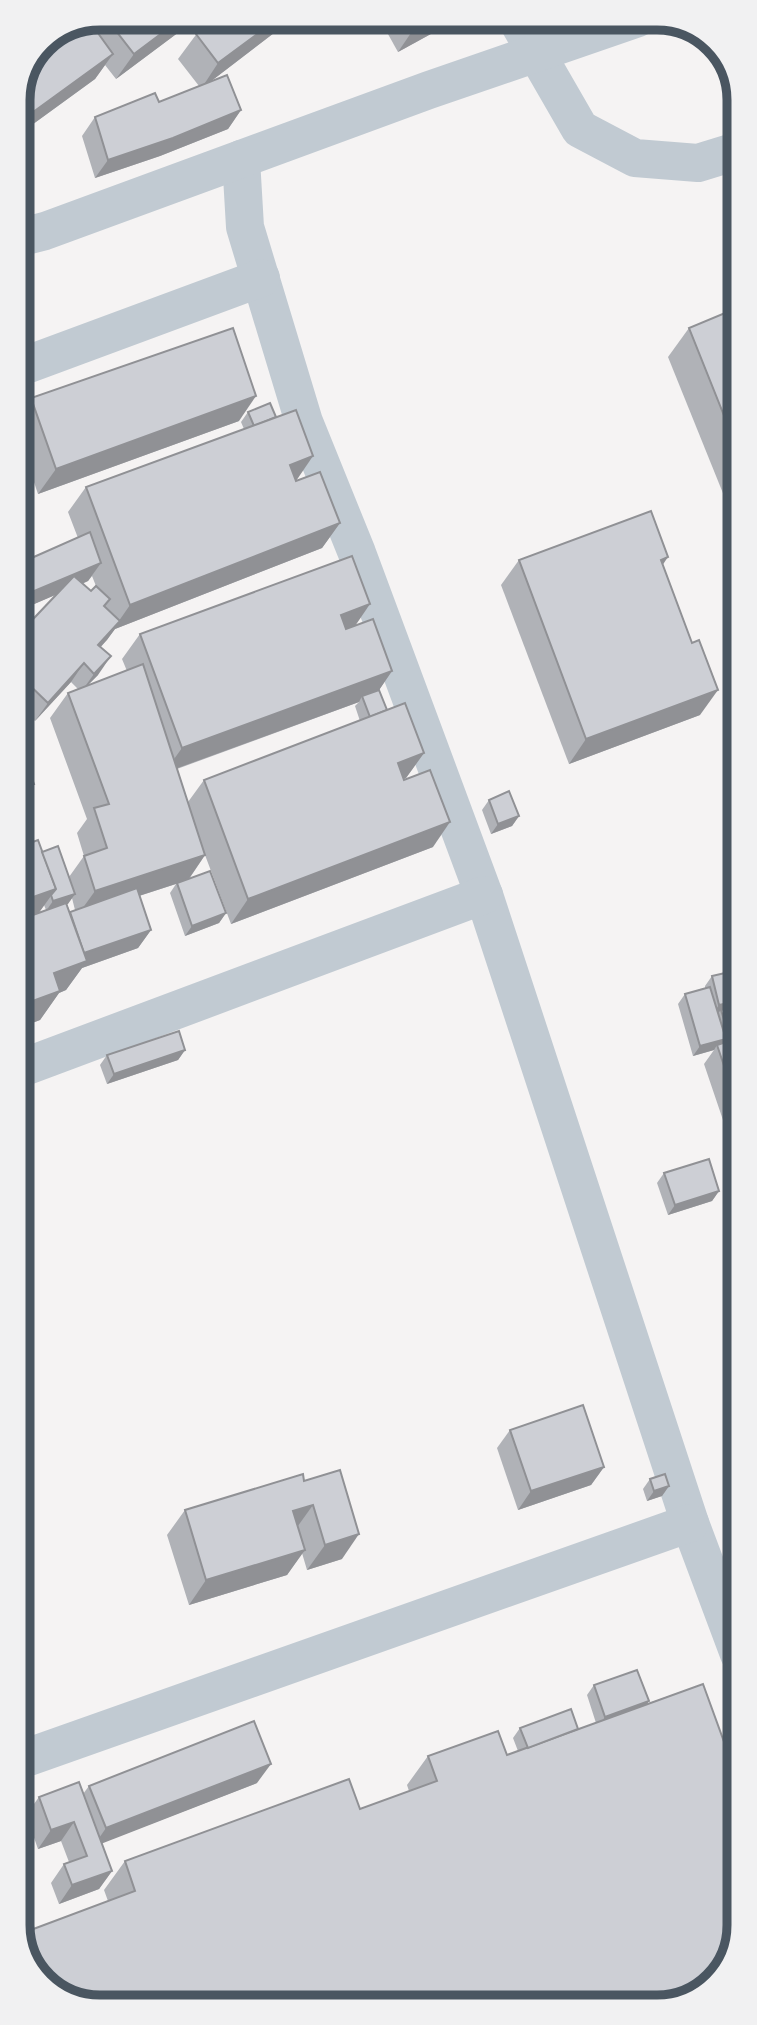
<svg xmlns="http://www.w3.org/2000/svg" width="757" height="2025" font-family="'Sofia Sans Condensed',sans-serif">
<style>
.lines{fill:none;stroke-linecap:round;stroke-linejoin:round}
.minor{stroke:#c1cad2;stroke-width:38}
.wall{fill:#b0b2b7;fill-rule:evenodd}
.shaded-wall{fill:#909195}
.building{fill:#cdcfd5;stroke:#909195;stroke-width:2}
.rim{fill:none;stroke:#4a5661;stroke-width:9}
</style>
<rect width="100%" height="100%" fill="#f5f3f3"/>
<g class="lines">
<!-- minor -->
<g class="minor">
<polyline points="516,18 580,129 635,158 698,163 737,151"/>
<polyline points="241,159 245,227 304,422 357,553 484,895 690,1523 739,1654"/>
<polyline points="18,238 45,231 429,90 638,18"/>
<polyline points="18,368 261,278"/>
<polyline points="19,1069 484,895"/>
<polyline points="20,1760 690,1523"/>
</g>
</g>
<!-- wall -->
<g class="wall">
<polygon points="100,18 291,18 287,23 211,81 241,110 228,129 160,156 95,178 82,136 95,117 159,102 199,86 178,59 198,32 191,23 116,79 105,65 95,79 18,135 18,95 42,41"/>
<polygon points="379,18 460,18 398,52"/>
<polygon points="737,308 737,528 668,357 689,328"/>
<polygon points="31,398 239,421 38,494 18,435 18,417"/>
<path d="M248,412L296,481L340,523L322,548L115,629L101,647L98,675L88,685L127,671L122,659L140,634L355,626L392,671L379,690L387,710L424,753L406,778L404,779L433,847L231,924L205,855L189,879L226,913L219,923L185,936L170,893L176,884L139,896L151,930L138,948L82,968L66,990L59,993L40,1020L19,1028V847L42,852L69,877L84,856L77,833L87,819L50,718L68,693L78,689L71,682L35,721L21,708L19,711L18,635L57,594L18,611V541L24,556L19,564L78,538L68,512L86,487L244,429L241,422ZM92,576L96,586L91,591L82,584L88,581ZM359,702L355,706L360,721L204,780L188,802L177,769ZM72,898L75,910L70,912L67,904ZM44,905L46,910L39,912Z"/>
<polygon points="519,560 663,565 692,643 700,715 569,764 501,585"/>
<polygon points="489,800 519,816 512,826 491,834 482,810"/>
<polygon points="738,970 738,1121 725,1126 704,1064 714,1050 693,1056 678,1004 685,994 705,988 705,986 712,976"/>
<polygon points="185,1050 178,1060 107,1084 100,1065 107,1055"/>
<polygon points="664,1173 719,1191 712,1201 668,1215 657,1183"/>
<polygon points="510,1430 604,1467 591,1485 518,1510 497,1448"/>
<polygon points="650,1479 669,1486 662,1496 647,1501 643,1489"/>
<polygon points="304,1481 342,1559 307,1570 302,1553 287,1575 189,1605 167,1535 185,1510"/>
<polygon points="637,1670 649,1701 646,1704 703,1684 739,1783 739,1926 722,1976 679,2005 94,2007 49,1990 20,1947 20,1934 108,1901 104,1890 125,1861 349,1779 360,1809 409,1791 407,1785 428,1756 498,1731 507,1755 518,1751 513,1738 520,1728 571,1709 578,1729 596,1723 587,1695 594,1685"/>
<polygon points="257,1783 101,1843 112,1871 99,1889 59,1904 51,1883 64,1864 69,1862 61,1841 38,1849 26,1815 39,1797 83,1794 89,1786"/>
</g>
<!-- shaded-wall -->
<g class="shaded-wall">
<polygon points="182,18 194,18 191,23 116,79 134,54"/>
<polygon points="279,18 291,18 287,23 201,89 218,63"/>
<polygon points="433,18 460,18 398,52 415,27"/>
<polygon points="113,54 95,79 18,135 18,123"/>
<polygon points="241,110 228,129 160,156 95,178 108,160"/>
<polygon points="256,396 239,421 38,494 56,469"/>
<polygon points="313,456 296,481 290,465"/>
<polygon points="340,523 322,548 115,629 107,640 85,663 98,645 114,628 130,605"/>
<polygon points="668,557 651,582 661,560"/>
<polygon points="101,563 88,581 18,611 18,598"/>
<polygon points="370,604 353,629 323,640 341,615"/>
<polygon points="111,656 98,675 81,692 94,674"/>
<polygon points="84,663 71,682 35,721 48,703"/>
<polygon points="392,671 375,696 362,696 359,702 164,773 182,748"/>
<polygon points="718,690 700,715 569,764 586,739"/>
<polygon points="424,753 406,778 380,788 398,763"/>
<polygon points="34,784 19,805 19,789"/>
<polygon points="519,816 512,826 491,834 498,824"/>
<polygon points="450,822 433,847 231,924 248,899"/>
<polygon points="205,855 188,880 77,916 95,891"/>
<polygon points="56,889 38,914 19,921 19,902"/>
<polygon points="75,894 68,904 46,911 53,901"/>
<polygon points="226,913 219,923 185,936 192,926"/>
<polygon points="151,930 138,948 82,968 66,990 59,993 40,1020 19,1028 19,1006 54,973 83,953"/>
<polygon points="738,1001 738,1009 721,1010 718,1013 712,1015 719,1005"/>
<polygon points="726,1039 719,1049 717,1045 714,1050 693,1056 700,1046"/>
<polygon points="185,1050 178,1060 107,1084 114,1074"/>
<polygon points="738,1107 738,1121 725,1126"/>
<polygon points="719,1191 712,1201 668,1215 675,1205"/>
<polygon points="604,1467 591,1485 518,1510 531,1491"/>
<polygon points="669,1486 662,1496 647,1501 654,1491"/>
<polygon points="313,1505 295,1530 293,1511"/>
<polygon points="359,1534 342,1559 307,1570 325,1545"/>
<polygon points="305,1550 287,1575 189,1605 206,1580"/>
<polygon points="649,1701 642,1711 598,1727 605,1717"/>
<polygon points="271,1764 257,1783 93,1847 106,1828"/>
<polygon points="74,1822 61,1841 38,1849 51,1830"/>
<polygon points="112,1871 99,1889 59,1904 72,1885"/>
</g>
<!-- building -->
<g class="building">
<polygon points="106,18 182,18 134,54"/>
<polygon points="217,18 279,18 218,63 196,34"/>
<polygon points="410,18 433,18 415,27"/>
<polygon points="90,22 113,54 18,123 18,95 42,41"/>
<polygon points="227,75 241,110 173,138 108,160 95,117 155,93 159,102"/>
<polygon points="737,308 737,448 689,328"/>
<polygon points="233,328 256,396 56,469 31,398"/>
<polygon points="270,403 276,417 254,426 248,412"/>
<polygon points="296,410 313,456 290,465 296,481 320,472 340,523 130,605 86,487"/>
<polygon points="651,511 668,557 661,560 692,643 699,640 718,690 586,739 519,560"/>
<polygon points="90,532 101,563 20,597 18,595 18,564"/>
<polygon points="18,541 24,556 18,558"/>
<polygon points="352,556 370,604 341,615 346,629 373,619 392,671 182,748 140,634"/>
<polygon points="74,576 91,591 96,586 110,599 104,606 120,621 98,645 111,656 94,674 84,663 48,703 19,675 18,635"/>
<polygon points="143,664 205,855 95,891 84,856 107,848 94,808 109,804 68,693"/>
<polygon points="19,690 24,703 19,705"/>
<polygon points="379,690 387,710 370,717 362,696"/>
<polygon points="405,703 424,753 398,763 404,780 430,770 450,822 248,899 204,780"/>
<polygon points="19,742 34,784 19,789"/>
<polygon points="509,791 519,816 498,824 489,800"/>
<polygon points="38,840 56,889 19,902 19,847"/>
<polygon points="58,846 75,894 53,901 51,895 56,889 42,852"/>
<polygon points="210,871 226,913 192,926 177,883"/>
<polygon points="137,888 151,930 84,953 70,912"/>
<polygon points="66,903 87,961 54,973 60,991 19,1006 19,920"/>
<polygon points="738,970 738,1001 719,1005 712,976"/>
<polygon points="710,987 726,1039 700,1046 685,994"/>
<polygon points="738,1005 738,1036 730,1039 721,1010"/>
<polygon points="179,1031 185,1050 114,1074 107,1055"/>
<polygon points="738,1038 738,1107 717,1045"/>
<polygon points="709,1159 719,1191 675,1205 664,1173"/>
<polygon points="583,1405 604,1467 531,1491 510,1430"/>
<polygon points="340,1470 359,1534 325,1545 313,1505 293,1511 305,1550 206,1580 185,1510 303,1474 304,1481"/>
<polygon points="665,1474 669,1486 654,1491 650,1479"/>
<polygon points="637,1670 649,1701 605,1717 594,1685"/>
<polygon points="703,1684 739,1783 739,1926 722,1976 679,2005 94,2007 49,1990 20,1947 20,1934 135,1891 125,1861 349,1779 360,1809 437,1781 428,1756 498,1731 507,1755"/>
<polygon points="571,1709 578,1729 528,1748 520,1728"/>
<polygon points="254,1721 271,1764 106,1828 89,1786"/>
<polygon points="79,1782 112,1871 72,1885 64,1864 87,1856 74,1822 51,1830 39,1797"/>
</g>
<!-- crop -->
<path d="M0 0H757V2025H0ZM100 30H657A70 70 0 0 1 727 100V1925A70 70 0 0 1 657 1995H100A70 70 0 0 1 30 1925V100A70 70 0 0 1 100 30Z" fill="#f1f1f2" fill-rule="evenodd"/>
<path class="rim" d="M100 30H657A70 70 0 0 1 727 100V1925A70 70 0 0 1 657 1995H100A70 70 0 0 1 30 1925V100A70 70 0 0 1 100 30Z"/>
</svg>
